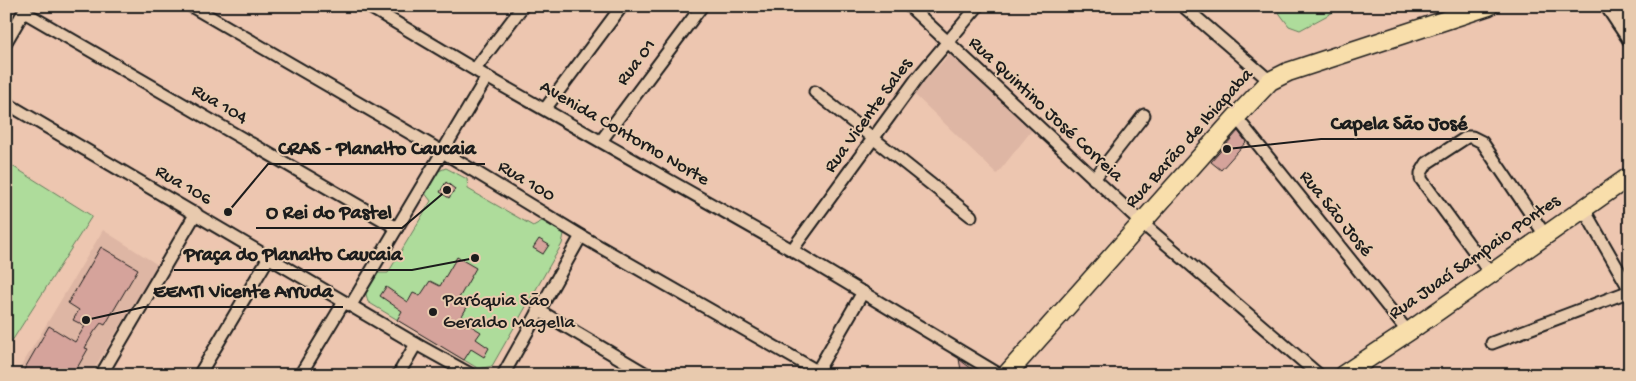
<svg xmlns="http://www.w3.org/2000/svg" width="1636" height="381" font-family="'Gochi Hand',sans-serif">
<style>
.built{fill:#deb6a4}
.green{fill:#aedc9b;stroke:#657c5c}
.building{fill:#d5a39b;stroke:#1c1c1c}
.lines{fill:none;stroke-linecap:round;stroke-linejoin:round}
.minor-casing{stroke:#1c1c1c;stroke-width:15}
.primary-casing{stroke:#1c1c1c;stroke-width:21}
.minor{stroke:#e8caae;stroke-width:11}
.primary{stroke:#f8deab;stroke-width:18}
.poi-dot{fill:#1c1c1c;stroke:#e8caae;stroke-width:2}
.labels{text-anchor:middle;dominant-baseline:central;stroke-width:4;stroke-linejoin:round;paint-order:stroke}
.street-label{font-size:19px;fill:#1c1c1c;stroke:#e8caae}
.poi-label{font-size:19px;fill:#1c1c1c;stroke:#e8caae;text-anchor:start}
.leader{fill:none;stroke:#1c1c1c;stroke-width:2}
.callout-dot{fill:#1c1c1c;stroke:#e8caae;stroke-width:2}
.callout-label{font-size:20px;text-anchor:middle;font-weight:bold;fill:#1c1c1c;stroke:#e8caae;stroke-width:4;stroke-linejoin:round;paint-order:stroke}
</style>
<rect width="100%" height="100%" fill="#edc6b0"/>
<filter id="ink" filterUnits="userSpaceOnUse"><feTurbulence type="fractalNoise" baseFrequency=".02" numOctaves="2"/><feDisplacementMap in="SourceGraphic" scale="10" xChannelSelector="R" yChannelSelector="G"/><feConvolveMatrix kernelMatrix="1 2 1 2 8 2 1 2 1" color-interpolation-filters="sRGB"/></filter>
<g filter="url(#ink)">
<!-- built -->
<g class="built">
<polygon points="951,53 1032,130 997,174 913,93"/>
<polygon points="103,230 158,265 90,375 16,375"/>
</g>
<!-- green -->
<g class="green">
<polygon points="1274,6 1339,6 1337,10 1300,30 1289,26"/>
<polygon points="6,162 92,216 10,344 6,342"/>
<polygon points="446,168 467,179 468,189 533,226 542,221 564,234 562,244 492,366 479,369 368,302 365,290 375,273 388,273 431,201 424,192 436,172"/>
</g>
<!-- building -->
<g class="building">
<polygon points="1238,131 1246,142 1221,170 1211,162"/>
<polygon points="446,182 455,189 449,198 440,192"/>
<polygon points="539,239 549,245 543,254 533,248"/>
<polygon points="101,247 138,269 105,325 101,323 94,332 85,348 88,349 73,375 21,375 49,326 75,342 85,326 73,320 79,310 68,303"/>
<polygon points="457,257 476,268 459,298 469,304 460,319 481,332 476,339 489,348 484,357 471,349 464,360 397,320 402,311 380,296 386,287 408,302 413,293 420,296 430,281 440,286"/>
<polygon points="959,359 960,360 980,375 962,375"/>
</g>
<g class="lines">
<defs>
<g id="minor">
<polyline points="191,6 441,151 581,236 824,375"/>
<polyline points="368,6 487,77 792,250 1000,375"/>
<polyline points="909,6 1142,223 1319,375"/>
<polyline points="1183,6 1270,81"/>
<polyline points="1606,6 1630,42"/>
<polyline points="24,12 397,228"/>
<polyline points="1618,24 1628,6"/>
<polyline points="6,42 27,6"/>
<polyline points="475,69 523,6"/>
<polyline points="815,92 971,216"/>
<polyline points="6,103 416,344 472,375"/>
<polyline points="545,109 622,6"/>
<polyline points="1236,117 1408,332"/>
<polyline points="601,141 702,6"/>
<polyline points="1094,179 1144,115"/>
<polyline points="1583,208 1630,290"/>
<polyline points="792,250 918,77 978,6"/>
<polyline points="1490,273 1421,179 1421,173 1427,163 1467,137 1472,137 1482,142 1545,235"/>
<polyline points="351,305 487,77"/>
<polyline points="538,310 648,375"/>
<polyline points="1492,343 1630,291"/>
<polyline points="101,375 196,213"/>
<polyline points="199,375 269,257"/>
<polyline points="300,375 344,302"/>
<polyline points="398,375 416,344"/>
<polyline points="503,375 581,236"/>
<polyline points="815,375 863,292"/>
</g>
<g id="primary">
<polyline points="1006,375 1236,117 1270,81 1288,72 1489,6"/>
<polyline points="1343,375 1411,330 1630,176"/>
</g>
</defs>
<!-- minor casing -->
<use href="#minor" class="minor-casing"/>
<!-- primary casing -->
<use href="#primary" class="primary-casing"/>
<!-- minor -->
<use href="#minor" class="minor"/>
<!-- primary -->
<use href="#primary" class="primary"/>
</g>
</g>
<!-- markers -->
<circle class="poi-dot" cx="433" cy="312" r="5"/>
<g class="labels">
<!-- street labels -->
<g class="street-label">
<text transform="translate(637 63) rotate(-53)">Rua 01</text>
<text transform="translate(219 105) rotate(30)">Rua 104</text>
<text transform="translate(1045 110) rotate(43)">Rua Quintino José Correia</text>
<text transform="translate(869 116) rotate(-54)">Rua Vicente Sales</text>
<text transform="translate(624 134) rotate(30)">Avenida Contorno Norte</text>
<text transform="translate(1190 139) rotate(-48)">Rua Barão de Ibiapaba</text>
<text transform="translate(526 182) rotate(31)">Rua 100</text>
<text transform="translate(183 186) rotate(30)">Rua 106</text>
<text transform="translate(1335 214) rotate(51)">Rua São José</text>
<text transform="translate(1475 258) rotate(-35)">Rua Juací Sampaio Pontes</text>
</g>
<!-- poi labels -->
<g class="poi-label">
<text x="443" y="301">Paróquia São<tspan x="443" dy="22">Geraldo Magella</tspan></text>
</g>
</g>
<!-- callouts -->
<path class="leader" d="M1227 149L1321 139H1478M228 212L268 164H485M447 190L402 228H256M475 258L412 270H174M86 320L144 307H343"/>
<g class="callout-dot">
<circle cx="1227" cy="149" r="5"/>
<circle cx="228" cy="212" r="5"/>
<circle cx="447" cy="190" r="5"/>
<circle cx="475" cy="258" r="5"/>
<circle cx="86" cy="320" r="5"/>
</g>
<g class="callout-label">
<text x="1399" y="129">Capela São José</text>
<text x="377" y="154">CRAS - Planalto Caucaia</text>
<text x="329" y="218">O Rei do Pastel</text>
<text x="293" y="260">Praça do Planalto Caucaia</text>
<text x="243" y="297">EEMTI Vicente Arruda</text>
</g>
<!-- margin -->
<rect width="1636" height="381" fill="none" stroke="#e8caae" stroke-width="25"/>
<rect x="12" y="12" width="1611" height="356" fill="none" stroke="#1c1c1c" stroke-width="2" filter="url(#ink)"/>
</svg>
